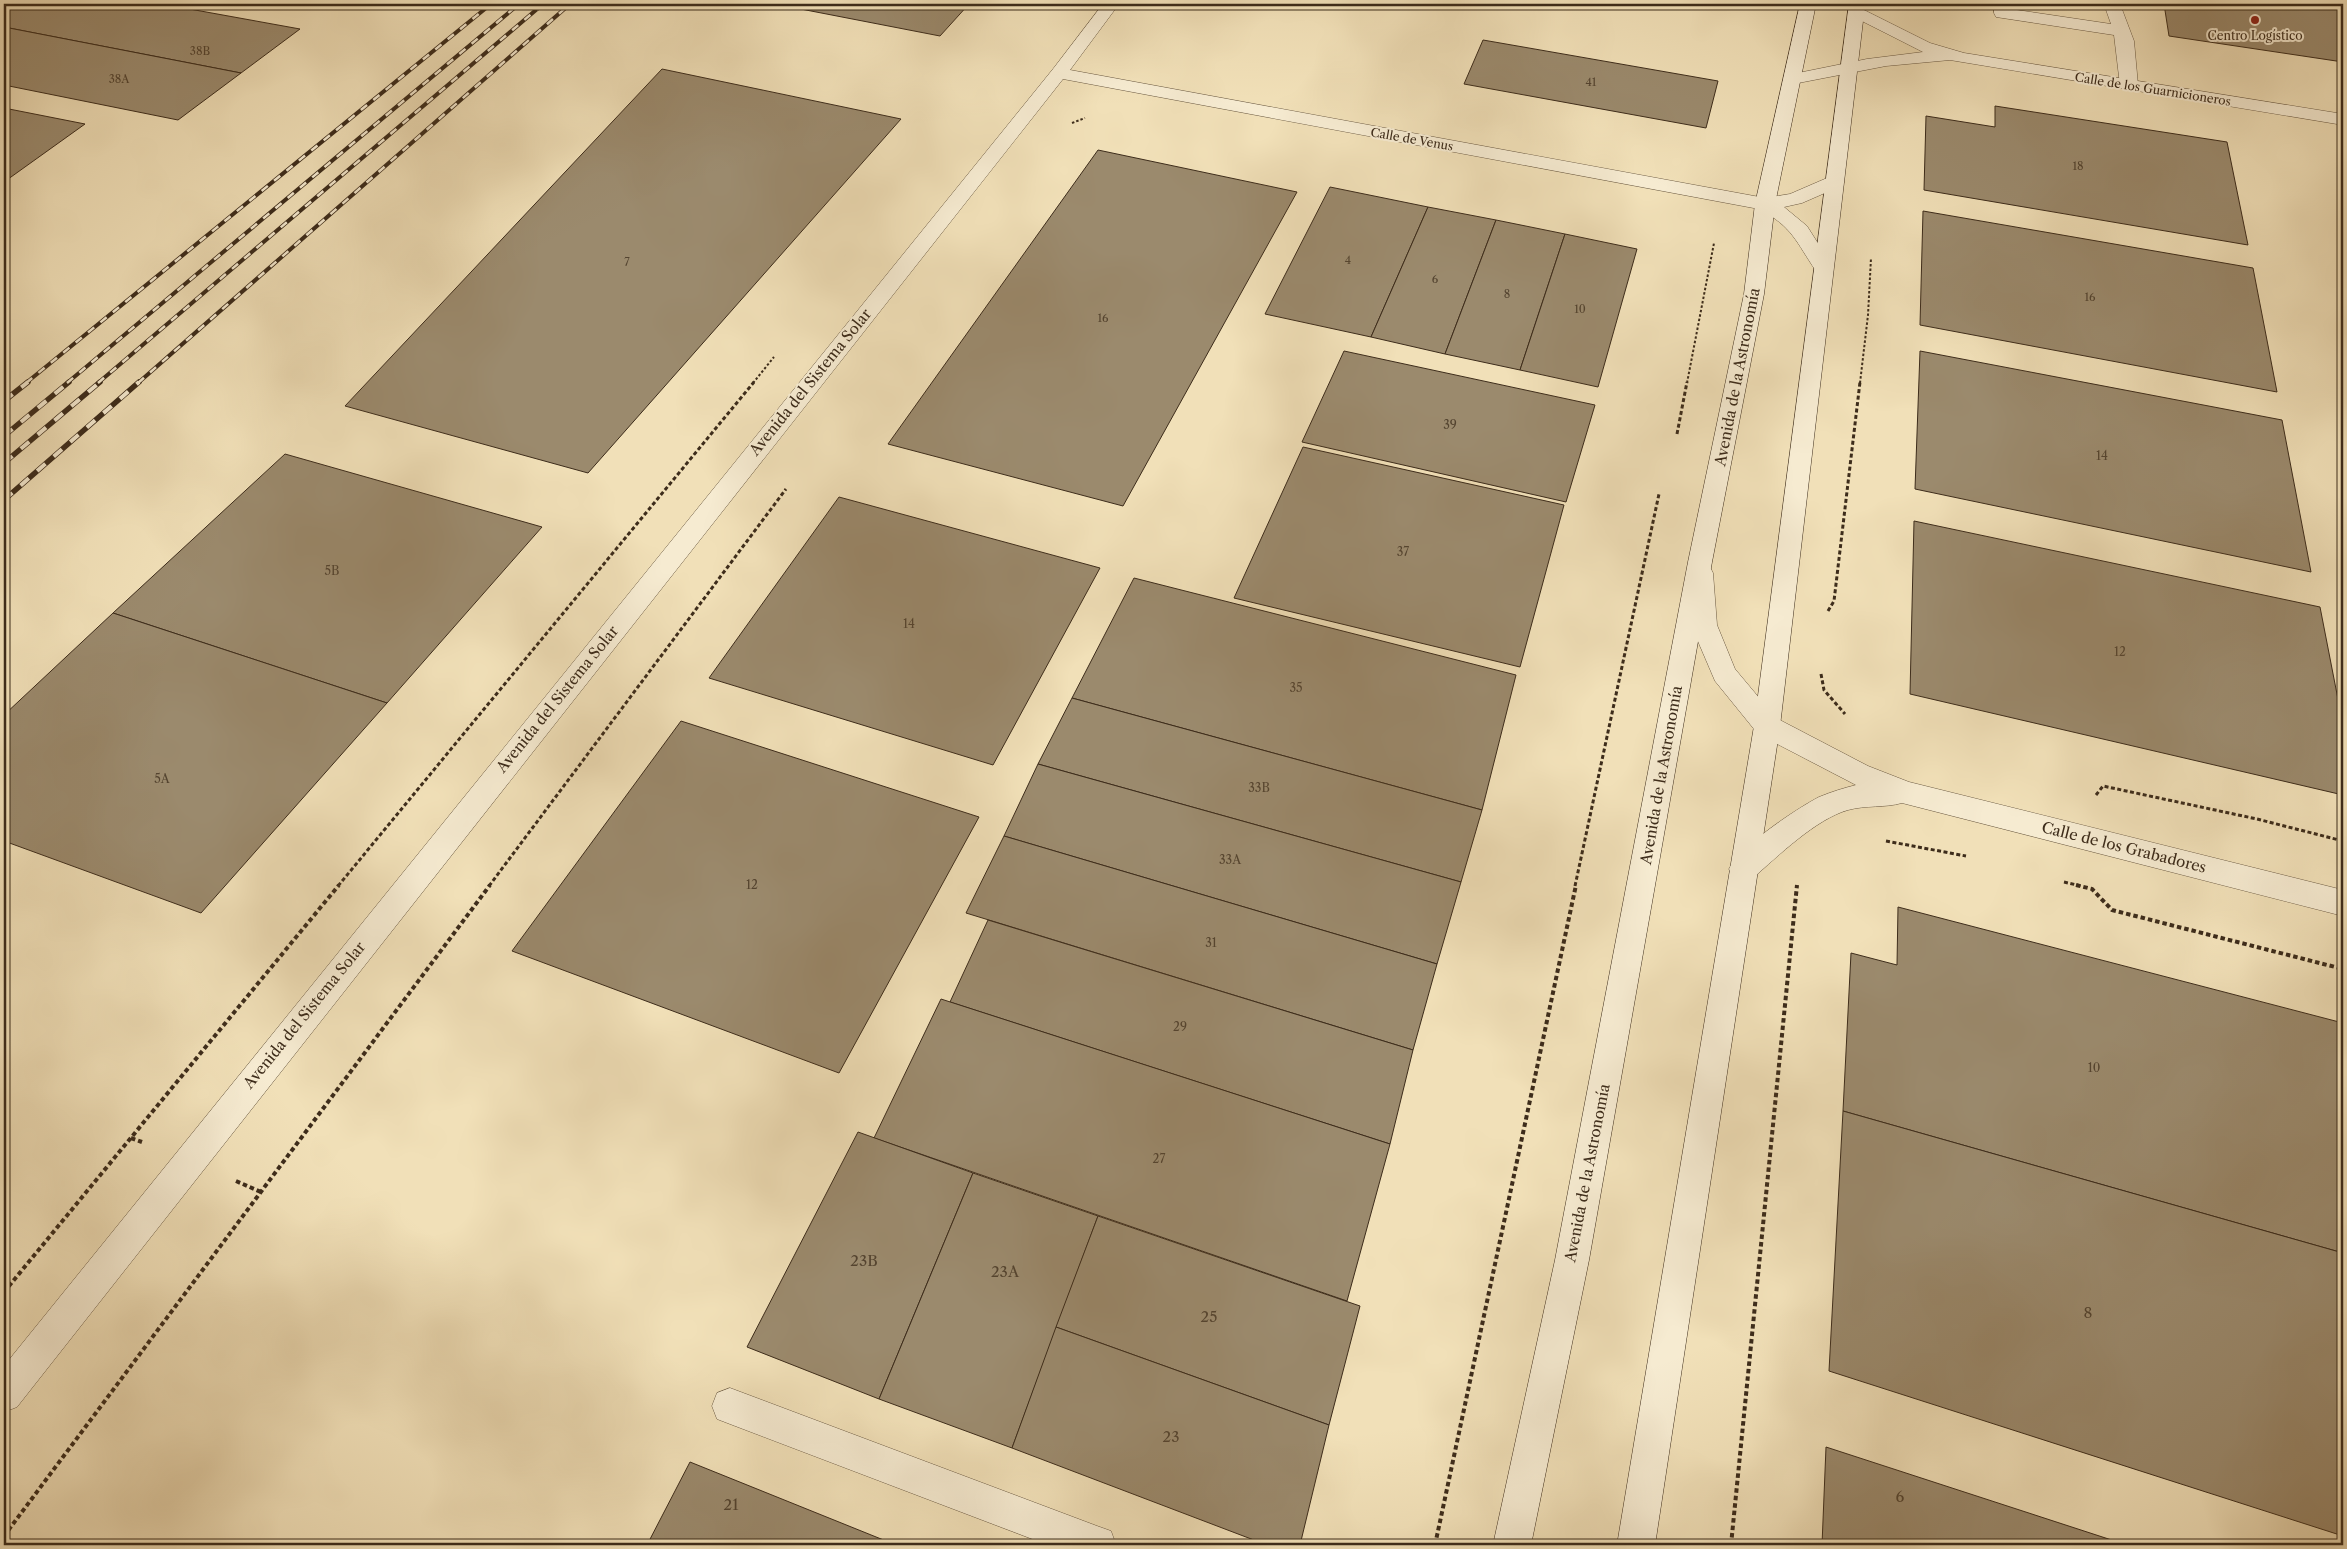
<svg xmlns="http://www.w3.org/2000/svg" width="2347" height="1549" font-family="'Libre Caslon Text',serif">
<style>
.building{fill:#9b8a6d;stroke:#3d2c1b}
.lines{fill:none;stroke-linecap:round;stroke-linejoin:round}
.lane-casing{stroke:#6a5942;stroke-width:1}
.street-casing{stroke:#6a5942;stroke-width:1}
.secondary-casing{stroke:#3d2c1b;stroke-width:1}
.path-far2{stroke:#3d2c1b;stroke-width:2;stroke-dasharray:2.5 2;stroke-linecap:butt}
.path-far1{stroke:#3d2c1b;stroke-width:3;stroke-dasharray:4 2.5;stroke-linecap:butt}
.path{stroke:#3d2c1b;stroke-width:4;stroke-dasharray:4.5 3;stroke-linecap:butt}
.lane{fill:#f6ebd1;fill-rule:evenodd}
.street{fill:#f6ebd1;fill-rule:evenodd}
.secondary{fill:#f6ebd1;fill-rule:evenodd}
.rail-far1-casing{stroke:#3d2c1b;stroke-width:4}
.rail-casing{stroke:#3d2c1b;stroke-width:5.5}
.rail-far1{stroke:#f6ebd1;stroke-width:2.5;stroke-dasharray:8;stroke-linecap:butt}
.rail{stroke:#f6ebd1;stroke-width:4;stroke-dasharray:11;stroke-linecap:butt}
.poi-dot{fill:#8f2418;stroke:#f6ebd1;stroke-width:2}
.labels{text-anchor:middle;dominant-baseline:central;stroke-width:4;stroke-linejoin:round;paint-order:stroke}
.far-number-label{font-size:11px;fill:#544430}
.far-poi-label{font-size:12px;fill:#3d2c1b;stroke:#f6ebd1}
.far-street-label{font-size:12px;fill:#3d2c1b;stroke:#f6ebd1}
.number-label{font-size:12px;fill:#544430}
.street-label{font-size:15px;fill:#3d2c1b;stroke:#f6ebd1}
.near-number-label{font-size:15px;fill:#544430}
</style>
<rect width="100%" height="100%" fill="#f1e0b8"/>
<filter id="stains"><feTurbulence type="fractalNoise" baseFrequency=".004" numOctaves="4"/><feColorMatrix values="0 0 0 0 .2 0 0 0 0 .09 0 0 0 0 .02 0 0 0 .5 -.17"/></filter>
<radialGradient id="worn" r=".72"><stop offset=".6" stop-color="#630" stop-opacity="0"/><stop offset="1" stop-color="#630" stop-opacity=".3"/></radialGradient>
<!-- building -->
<g class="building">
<polygon points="5,4 162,4 300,29 241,73 4,27"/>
<polygon points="775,4 969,4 940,36"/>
<polygon points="2164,4 2343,4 2343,62 2169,36"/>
<polygon points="4,27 241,73 178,120 4,85"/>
<polygon points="1483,40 1718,81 1706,128 1464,84"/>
<polygon points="662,69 901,119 588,473 345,406"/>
<polygon points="1995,106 2227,142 2248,245 1924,190 1926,116 1995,127"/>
<polygon points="4,108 85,124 4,182"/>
<polygon points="1098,150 1297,192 1123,506 888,444"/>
<polygon points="1330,187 1428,207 1371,337 1265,314"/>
<polygon points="1428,207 1496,220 1445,354 1371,337"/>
<polygon points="1923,211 2253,268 2277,392 1920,325"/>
<polygon points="1496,220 1565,234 1520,370 1445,354"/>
<polygon points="1565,234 1637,249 1598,387 1520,370"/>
<polygon points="1344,351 1595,405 1566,502 1302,442"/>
<polygon points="1920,351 2282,420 2311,572 1915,489"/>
<polygon points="1303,447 1564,505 1520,667 1234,598"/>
<polygon points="285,454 542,527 387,703 113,613"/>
<polygon points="839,497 1100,568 993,765 709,678"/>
<polygon points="1914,521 2320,607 2343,725 2343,795 1910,694"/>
<polygon points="1134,578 1516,675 1482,810 1072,698"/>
<polygon points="113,613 387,703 201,913 4,841 4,715"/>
<polygon points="1072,698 1482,810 1461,882 1038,764"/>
<polygon points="681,721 979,817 839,1073 512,951"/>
<polygon points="1038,764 1461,882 1437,964 1004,836"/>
<polygon points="1004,836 1437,964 1413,1050 966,913"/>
<polygon points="1898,907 2343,1023 2343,1253 1843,1111 1851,953 1897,965"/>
<polygon points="988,920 1413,1050 1390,1144 950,1002"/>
<polygon points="941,999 1390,1144 1347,1301 874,1138"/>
<polygon points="1843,1111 2343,1253 2343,1536 1829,1371"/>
<polygon points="858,1132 973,1173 879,1399 747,1347"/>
<polygon points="973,1173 1098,1216 1012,1448 879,1399"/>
<polygon points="1098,1216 1360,1306 1329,1425 1056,1327"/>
<polygon points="1056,1327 1329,1425 1300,1545 1267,1545 1012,1448"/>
<polygon points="1826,1447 2127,1545 1822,1545"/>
<polygon points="690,1462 896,1545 647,1545"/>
</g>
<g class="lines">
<defs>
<g id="lane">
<polygon points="1994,4 2010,4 2010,9 2111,24 2104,4 2120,4 2134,41 2138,85 2135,89 2123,89 2120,85 2114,35 1996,17 1994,13"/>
<polygon points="730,1388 1097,1526 1111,1531 1116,1545 1048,1545 730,1424 717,1419 712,1406 717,1393"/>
</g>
<g id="street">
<path d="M1103,4H1119L1070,70L1765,198L1790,194L1827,178H1841L1844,182L1841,186L1802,203L1784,207L1807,226L1833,267L1830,271L1823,273L1816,271C1796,242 1793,227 1759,209L1063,79L17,1407L4,1412V1366L1053,69Z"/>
<polygon points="1856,6 1930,43 1964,53 2343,114 2343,125 1950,60 1886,66 1793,84 1787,83 1784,79 1787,75 1793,74 1867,59 1923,52 1850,15 1848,11 1850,7"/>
<path d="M1701,564L1710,567L1713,573L1717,625L1735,669L1776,718L1868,766L1909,782L2343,890V916L1902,803C1885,808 1866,805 1848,810C1816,819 1778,856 1753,878L1743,881L1733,878L1729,869C1739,847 1796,809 1819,797C1831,792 1844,788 1856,785L1758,734L1715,681L1691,625L1689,573L1692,567Z"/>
</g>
<g id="secondary">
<polygon points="1800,4 1816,4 1775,204 1764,294 1712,562 1589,1260 1531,1545 1493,1545 1555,1260 1688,562 1744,294 1755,204"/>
<polygon points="1849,4 1865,4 1780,726 1655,1545 1617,1545 1754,726"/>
</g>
</defs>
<!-- lane casing -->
<use href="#lane" class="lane-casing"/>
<!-- street casing -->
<use href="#street" class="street-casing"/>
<!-- secondary casing -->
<use href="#secondary" class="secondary-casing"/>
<!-- path-far2 -->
<g class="path-far2">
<polyline points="1072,123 1085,118"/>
<polyline points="753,383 774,357"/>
<polyline points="1687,383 1714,243"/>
<polyline points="1860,383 1868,315 1871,258"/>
</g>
<!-- path-far1 -->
<g class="path-far1">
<polyline points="1677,434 1687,382"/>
<polyline points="1828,611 1834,601 1860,382"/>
<polyline points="1821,674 1824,690 1845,714"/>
<polyline points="2096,795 2103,786 2257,819 2343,841"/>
<polyline points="1886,841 1966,856"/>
<polyline points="2064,882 2081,886"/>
<polyline points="338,886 754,382"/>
<polyline points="489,886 786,489"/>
<polyline points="1575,886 1659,494"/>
</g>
<!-- path -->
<g class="path">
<polyline points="2076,885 2092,889 2112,910 2343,969"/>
<polyline points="131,1138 142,1142"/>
<polyline points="236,1181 261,1192"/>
<polyline points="4,1292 339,885"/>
<polyline points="4,1536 490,885"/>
<polyline points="1435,1545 1576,885"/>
<polyline points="1731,1545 1797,885"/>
</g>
<!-- lane -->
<use href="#lane" class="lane"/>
<!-- street -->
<use href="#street" class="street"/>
<!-- secondary -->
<use href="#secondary" class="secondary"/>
<defs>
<g id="rail-far1">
<polyline points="26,383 491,4"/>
<polyline points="67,383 519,4"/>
<polyline points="98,383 543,4"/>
<polyline points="138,383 570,4"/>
</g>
<g id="rail">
<polyline points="4,401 28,382"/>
<polyline points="4,436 69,382"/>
<polyline points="4,463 100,382"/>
<polyline points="4,500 139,382"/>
</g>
</defs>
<!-- rail-far1 casing -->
<use href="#rail-far1" class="rail-far1-casing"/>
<!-- rail casing -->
<use href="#rail" class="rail-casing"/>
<!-- rail-far1 -->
<use href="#rail-far1" class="rail-far1"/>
<!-- rail -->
<use href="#rail" class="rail"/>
</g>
<!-- markers -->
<circle class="poi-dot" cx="2255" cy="20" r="5"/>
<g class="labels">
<!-- far-number labels -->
<g class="far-number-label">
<text x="200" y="51">38B</text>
<text x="119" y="79">38A</text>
<text x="1591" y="82">41</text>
<text x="2078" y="166">18</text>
<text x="1348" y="260">4</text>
<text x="627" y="262">7</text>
<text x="1435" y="279">6</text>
<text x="1507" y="294">8</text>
<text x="2090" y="297">16</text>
<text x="1580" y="309">10</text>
<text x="1103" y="318">16</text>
</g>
<!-- far-poi labels -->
<g class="far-poi-label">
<text x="2255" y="35">Centro Logístico</text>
</g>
<!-- far-street labels -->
<g class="far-street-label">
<text transform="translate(2153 89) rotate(9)">Calle de los Guarnicioneros</text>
<text transform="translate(1412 139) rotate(10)">Calle de Venus</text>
</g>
<!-- number labels -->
<g class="number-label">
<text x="1450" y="424">39</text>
<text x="2102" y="455">14</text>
<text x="1403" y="551">37</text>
<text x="332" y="570">5B</text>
<text x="909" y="623">14</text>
<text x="2120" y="651">12</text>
<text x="1296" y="687">35</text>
<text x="162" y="778">5A</text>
<text x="1259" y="787">33B</text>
<text x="1230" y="859">33A</text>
<text x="752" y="884">12</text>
<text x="1211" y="942">31</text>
<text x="1180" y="1026">29</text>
<text x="2094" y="1067">10</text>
<text x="1159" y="1158">27</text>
</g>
<!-- street labels -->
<g class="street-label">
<text transform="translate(1737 377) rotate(-79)">Avenida de la Astronomía</text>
<text transform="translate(810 382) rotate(-51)">Avenida del Sistema Solar</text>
<text transform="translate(557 699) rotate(-51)">Avenida del Sistema Solar</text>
<text transform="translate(1661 775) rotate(-80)">Avenida de la Astronomía</text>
<text transform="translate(2124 847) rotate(14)">Calle de los Grabadores</text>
<text transform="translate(304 1015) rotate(-51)">Avenida del Sistema Solar</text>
<text transform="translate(1587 1173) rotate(-79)">Avenida de la Astronomía</text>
</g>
<!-- near-number labels -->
<g class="near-number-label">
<text x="864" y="1260">23B</text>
<text x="1005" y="1271">23A</text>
<text x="2088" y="1312">8</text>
<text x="1209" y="1316">25</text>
<text x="1171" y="1436">23</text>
<text x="1900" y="1496">6</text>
<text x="731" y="1504">21</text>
</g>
</g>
<!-- margin -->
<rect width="2347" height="1549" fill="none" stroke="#f1e0b8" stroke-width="20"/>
<rect x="5" y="5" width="2337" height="1539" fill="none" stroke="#3d2c1b" stroke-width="2.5"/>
<rect x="10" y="10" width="2327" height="1529" fill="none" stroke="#3d2c1b"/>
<rect width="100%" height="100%" filter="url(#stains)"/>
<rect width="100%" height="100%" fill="url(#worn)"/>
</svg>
